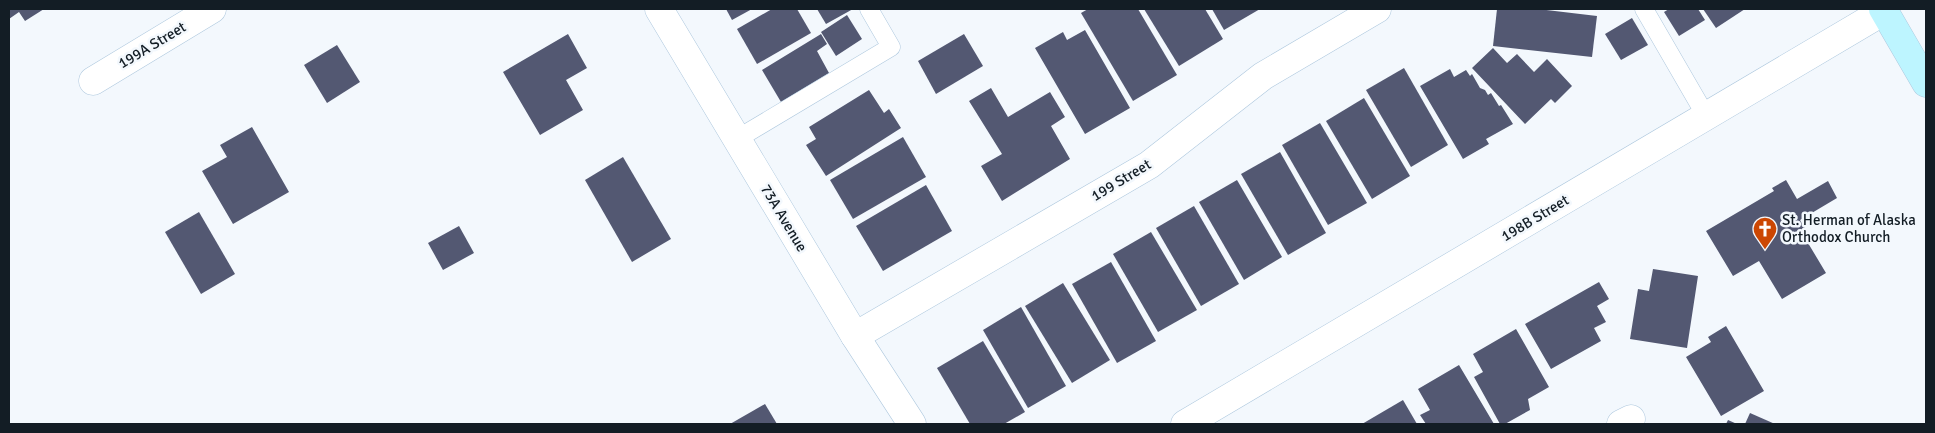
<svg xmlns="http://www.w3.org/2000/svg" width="1935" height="433" font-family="Signika,sans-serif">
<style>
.building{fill:#535872}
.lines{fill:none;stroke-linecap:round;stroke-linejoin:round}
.service-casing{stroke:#aec8de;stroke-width:19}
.minor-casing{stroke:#aec8de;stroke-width:29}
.secondary-casing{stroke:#aec8de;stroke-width:29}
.service{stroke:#fff;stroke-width:18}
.minor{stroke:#fff;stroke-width:28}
.secondary{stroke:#bdf5ff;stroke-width:28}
.labels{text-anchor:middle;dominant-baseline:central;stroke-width:5;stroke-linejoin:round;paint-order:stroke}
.street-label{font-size:15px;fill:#131d25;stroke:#f3f8fd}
.poi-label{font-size:15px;fill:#131d25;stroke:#f3f8fd;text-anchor:start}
</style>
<rect width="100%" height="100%" fill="#f3f8fd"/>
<!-- building -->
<g class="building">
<polygon points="9,9 44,9 25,21 19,12 9,19"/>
<polygon points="726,9 752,9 732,20"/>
<polygon points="772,9 797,9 811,33 757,64 737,29"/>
<polygon points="817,9 853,9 826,24"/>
<polygon points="1088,9 1138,9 1177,75 1133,101 1081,13"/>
<polygon points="1144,9 1205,9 1223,39 1179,66"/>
<polygon points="1212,9 1260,9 1224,30"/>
<polygon points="1497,9 1538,9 1597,16 1592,57 1493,46"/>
<polygon points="1669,9 1698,9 1705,20 1679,36 1664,12"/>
<polygon points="1703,9 1745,9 1716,28"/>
<polygon points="847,15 862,39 836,56 821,32"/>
<polygon points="1632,18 1648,45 1621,60 1605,34"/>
<polygon points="1085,30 1130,108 1085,134 1035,48 1063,32 1067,40"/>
<polygon points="568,34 587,68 566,80 583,110 540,135 503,72"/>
<polygon points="821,34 827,44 817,51 829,73 781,102 762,70"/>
<polygon points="964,34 983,66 936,94 918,61"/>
<polygon points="337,45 360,82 327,103 304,65"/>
<polygon points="1493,48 1507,63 1517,54 1534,72 1547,59 1572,86 1555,103 1551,99 1525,124 1472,68"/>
<polygon points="1404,68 1448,145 1411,167 1366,90"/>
<polygon points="1450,69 1454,77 1466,70 1470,76 1472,74 1480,88 1485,90 1488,95 1491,93 1499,106 1501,105 1513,124 1486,139 1489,144 1463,159 1420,86"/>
<polygon points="991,88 1008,117 1050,92 1065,117 1051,126 1070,159 1002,201 981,166 1002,154 969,101"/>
<polygon points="869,90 884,113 889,109 901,128 826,176 806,145 816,139 809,127"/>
<polygon points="1364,98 1410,176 1372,199 1326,121"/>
<polygon points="1320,123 1367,203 1328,225 1282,145"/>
<polygon points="252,127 289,192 233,224 202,171 227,157 220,145"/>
<polygon points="903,137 926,177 853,219 830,180"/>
<polygon points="1280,152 1326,233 1288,255 1241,174"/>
<polygon points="623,157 671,239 632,262 585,180"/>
<polygon points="1237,180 1282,257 1244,280 1199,202"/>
<polygon points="1786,180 1797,199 1828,181 1837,198 1800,220 1810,236 1805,238 1826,273 1782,299 1759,261 1733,276 1706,231 1774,191 1772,188"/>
<polygon points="926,185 952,231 883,271 856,226"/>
<polygon points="1194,206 1239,284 1201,306 1156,228"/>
<polygon points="199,212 235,274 201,294 165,232"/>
<polygon points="459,226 474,253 443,270 428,243"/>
<polygon points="1151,232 1197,310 1158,332 1113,254"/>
<polygon points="1111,262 1156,341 1117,363 1072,284"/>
<polygon points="1653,269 1698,276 1687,348 1630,339 1638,289 1649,291"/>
<polygon points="1599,282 1609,299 1597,306 1606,322 1594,328 1601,341 1551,369 1525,324"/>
<polygon points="1063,283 1110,360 1072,383 1025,306"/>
<polygon points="1021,307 1066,386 1028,408 983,330"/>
<polygon points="1726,326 1764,391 1721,416 1686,357 1711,342 1708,337"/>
<polygon points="1516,329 1549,387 1528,399 1530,410 1505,424 1500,424 1474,377 1483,372 1473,354"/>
<polygon points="983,341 1025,412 1004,424 970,424 937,368"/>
<polygon points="1459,365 1494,424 1426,424 1420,415 1430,410 1418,389"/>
<polygon points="1403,400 1417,424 1362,424"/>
<polygon points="765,404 777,424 730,424"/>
<polygon points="1750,413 1775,424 1745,424"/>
<polygon points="1728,420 1737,424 1726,424"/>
</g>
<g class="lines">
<defs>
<g id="service">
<polyline points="1644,9 1706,116"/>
<polyline points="737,139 891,47 869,9"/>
</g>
<g id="minor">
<polyline points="659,9 855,336 912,424"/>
<polyline points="93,81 212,9"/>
<polyline points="855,336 1149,165 1263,76 1377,9"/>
<polyline points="1185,424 1884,11"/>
<polyline points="1621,424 1631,419"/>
</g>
<polyline id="secondary" points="1883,9 1926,83"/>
</defs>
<!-- service casing -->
<use href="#service" class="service-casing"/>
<!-- minor casing -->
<use href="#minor" class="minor-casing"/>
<!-- secondary casing -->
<use href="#secondary" class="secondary-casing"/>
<!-- service -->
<use href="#service" class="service"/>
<!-- minor -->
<use href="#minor" class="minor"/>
<!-- secondary -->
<use href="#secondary" class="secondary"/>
</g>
<!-- icons -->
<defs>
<symbol id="church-pin" viewBox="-11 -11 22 30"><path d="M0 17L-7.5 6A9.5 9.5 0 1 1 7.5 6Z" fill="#cc4703" stroke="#f3f8fd"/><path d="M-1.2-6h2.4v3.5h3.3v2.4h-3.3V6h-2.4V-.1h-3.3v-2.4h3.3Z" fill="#fff"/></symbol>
</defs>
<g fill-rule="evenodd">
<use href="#church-pin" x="1751" y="215" width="28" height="38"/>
</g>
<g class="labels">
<!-- street labels -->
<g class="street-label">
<text transform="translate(152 45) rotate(-31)">199A Street</text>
<text transform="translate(1121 180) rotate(-31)">199 Street</text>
<text transform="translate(784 218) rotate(59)">73A Avenue</text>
<text transform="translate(1535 218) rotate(-31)">198B Street</text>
</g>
<!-- poi labels -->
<g class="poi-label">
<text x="1782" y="220">St. Herman of Alaska<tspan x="1782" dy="17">Orthodox Church</tspan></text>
</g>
</g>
<!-- border -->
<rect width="1935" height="433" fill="none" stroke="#131d25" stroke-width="20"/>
</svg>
